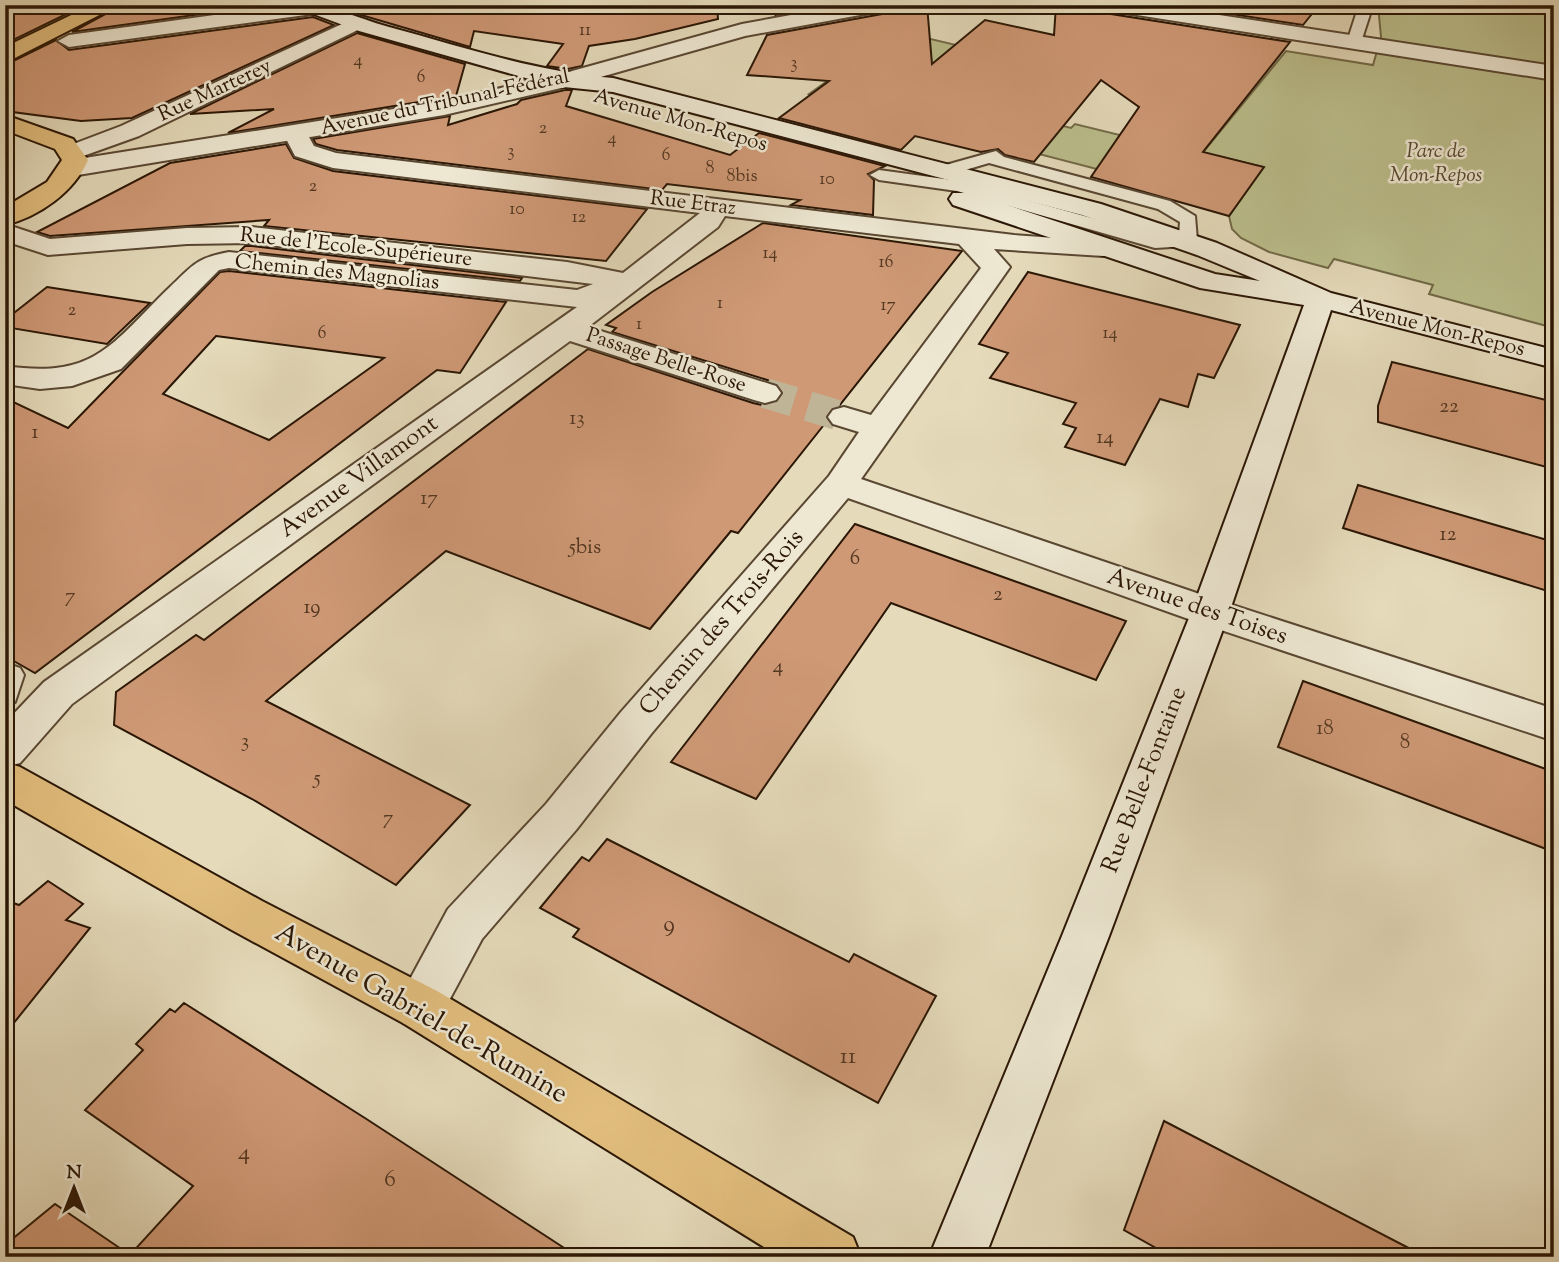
<svg xmlns="http://www.w3.org/2000/svg" width="1559" height="1262" font-family="'Sorts Mill Goudy',serif">
<style>
.green{fill:#bbbe8c;stroke:#726a48;stroke-width:2}
.building{fill:#cf9976;stroke:#2a1605;stroke-width:2;fill-rule:evenodd}
.lines{fill:none;stroke-linecap:round;stroke-linejoin:round}
.minor-tunnel{stroke:#c0b497;stroke-width:30;stroke-dasharray:30 15;stroke-linecap:butt}
.service-casing{stroke:#594732;stroke-width:4}
.pedestrian-casing{stroke:#594732;stroke-width:4}
.minor-casing{stroke:#594732;stroke-width:4}
.tertiary-casing{stroke:#594732;stroke-width:4}
.secondary-casing{stroke:#2a1605;stroke-width:4}
.primary-casing{stroke:#2a1605;stroke-width:4}
.service{fill:#eee8d3;fill-rule:evenodd}
.pedestrian{fill:#eee8d3;fill-rule:evenodd}
.minor{fill:#eee8d3;fill-rule:evenodd}
.tertiary{fill:#eee8d3;fill-rule:evenodd}
.secondary{fill:#eee8d3;fill-rule:evenodd}
.primary{fill:#e2be7e;fill-rule:evenodd}
.labels{text-anchor:middle;dominant-baseline:central;stroke-width:5;stroke-linejoin:round;paint-order:stroke}
.far-number-label{font-size:18px;fill:#533721}
.far-street-label{font-size:21px;fill:#2a1605;stroke:#eee8d3}
.far-park-label{font-size:21px;font-style:italic;fill:#56482e;stroke:#eee8d3}
.number-label{font-size:21px;fill:#533721}
.street-label{font-size:24px;fill:#2a1605;stroke:#eee8d3}
.near-number-label{font-size:24px;fill:#533721}
.near-street-label{font-size:28px;fill:#2a1605;stroke:#eee8d3}
</style>
<rect width="100%" height="100%" fill="#e5dbbb"/>
<filter id="stains"><feTurbulence type="fractalNoise" baseFrequency=".00286" numOctaves="4"/><feColorMatrix values="0 0 0 0 .2 0 0 0 0 .09 0 0 0 0 .02 0 0 0 .5 -.17"/></filter>
<radialGradient id="worn" r=".72"><stop offset=".6" stop-color="#630" stop-opacity="0"/><stop offset="1" stop-color="#630" stop-opacity=".3"/></radialGradient>
<!-- green -->
<polygon class="green" points="1378,5 1554,5 1554,328 1429,294 1433,285 1334,259 1328,268 1269,252 1241,238 1232,229 1229,216 1263,167 1218,156 1189,193 809,94 897,31 1032,63 973,104 1071,128 1075,124 1201,155 1286,51 1373,65 1381,37"/>
<!-- building -->
<g class="building">
<polygon points="5,5 85,5 5,44"/>
<polygon points="122,5 266,5 72,32"/>
<polygon points="327,5 717,5 718,19 635,39 589,46 582,66 568,69 547,66 563,44 474,31 470,47"/>
<polygon points="781,5 830,5 776,15"/>
<polygon points="895,5 927,5 932,64 985,20 1054,35 1056,5 1098,5 1111,14 1290,42 1203,152 1264,167 1229,216 1091,177 1139,107 1101,80 1034,162 1005,155 998,149 981,152 915,136 901,150 779,118 829,81 747,75 767,35 882,14"/>
<polygon points="1172,5 1319,5 1303,25"/>
<polygon points="313,17 334,25 132,118 81,121 5,111 5,65 56,40 69,50"/>
<polygon points="357,33 465,64 456,96 228,133 274,109 190,114"/>
<polygon points="565,90 572,90 566,106 730,155 759,133 885,166 868,174 874,180 873,215 791,205 800,200 667,184 662,190 337,150 316,144 313,139 450,116 448,125 517,104 521,100"/>
<polygon points="286,144 294,158 333,171 647,209 606,261 264,226 269,220 50,236 37,232 170,163"/>
<polygon points="763,223 962,251 839,406 831,408 825,417 827,421 738,533 731,531 650,629 446,551 266,701 470,805 396,885 252,799 114,725 116,692 196,635 204,640 588,349 753,403 766,406 778,402 784,393 777,383 612,332 616,328 606,325 652,292"/>
<polygon points="245,246 252,246 522,278 520,281 240,251"/>
<path d="M229,271L506,302L460,373L437,370L35,673L5,656V398L68,428L220,272ZM216,336L384,358L269,440L163,394Z"/>
<polygon points="1028,272 1240,325 1214,378 1198,374 1188,407 1160,399 1125,465 1065,447 1076,428 1063,424 1076,403 990,378 1008,353 979,344"/>
<polygon points="47,287 150,303 107,344 5,327 5,320"/>
<polygon points="1392,362 1554,402 1554,469 1378,422 1378,406"/>
<polygon points="1358,485 1554,542 1554,593 1343,528"/>
<polygon points="855,524 1126,621 1096,680 891,603 756,799 671,762"/>
<polygon points="1303,681 1554,772 1554,852 1278,747"/>
<polygon points="607,839 849,962 854,954 936,996 878,1103 573,937 579,929 540,908 582,857 589,861"/>
<polygon points="48,881 83,904 66,920 90,928 5,1034 5,900 19,905"/>
<polygon points="184,1003 368,1120 578,1257 5,1257 5,1245 55,1204 130,1255 193,1186 85,1110 143,1050 136,1044 170,1009 175,1012"/>
<polygon points="1164,1121 1426,1257 1172,1257 1124,1230"/>
</g>
<g class="lines">
<!-- minor-tunnel -->
<polyline class="minor-tunnel" points="765,393 844,417"/>
<defs>
<g id="service">
<polygon points="1359,5 1373,5 1361,42 1354,46 1347,42"/>
<polygon points="996,151 1004,157 1170,201 1195,216 1197,240 1188,246 1155,248 957,191 879,180 870,175 879,170 959,181 1156,236 1179,235 1180,222 1158,209 989,163 948,175 939,170 942,166"/>
<polygon points="5,663 20,668 24,675 15,702 5,705"/>
</g>
<polygon id="pedestrian" points="287,5 321,5 323,8 313,14 69,47 58,41 69,35"/>
<g id="minor">
<polygon points="846,5 892,5 882,11 745,36 562,88 551,81 554,76 742,24"/>
<polygon points="1101,5 1153,5 1554,66 1554,80 1111,11"/>
<polygon points="355,18 366,24 362,28 139,136 72,160 63,158 60,153 63,148 121,126"/>
<path d="M295,126L304,128L314,146L336,153L1014,235L1113,242L1117,248L1113,254L1103,256L994,249L1010,267L861,479L1223,602L1554,709V741L1197,622L848,498L651,734L576,830L482,939L437,1023L420,1030L403,1023L395,1007L448,909L546,804L621,712L829,476L859,432L833,424L828,417L833,410L844,407L871,415L981,268L959,244L725,216L718,227L588,327L776,386L781,393L776,400L765,403L754,400L570,341L72,704L20,763L5,767V723L44,682L577,307L229,268L219,270L121,369L72,386L40,389L5,384V366C96,379 110,345 170,287C194,264 197,258 229,252L577,290L593,284L252,243L187,244L48,255L5,241V224L50,239L187,228L252,227L567,262L623,273L700,213L333,168L295,156L283,133L286,128Z"/>
</g>
<polygon id="tertiary" points="562,74 570,76 573,81 570,86 444,115 72,176 63,173 59,168 63,163 72,160 444,101"/>
<path id="secondary" d="M297,5C336,5 353,17 389,27C463,47 537,72 613,78L1101,204L1217,243L1331,293L1554,350V368L1331,310L1229,613L1109,936L985,1257H929L1062,936L1191,613L1304,305L1200,288L953,205L949,199L953,193H971L1215,274L1260,281L1197,255L1082,215L613,92L554,86L359,31L300,9Z"/>
<g id="primary">
<polygon points="92,5 119,5 5,63 5,47"/>
<path d="M5,115L73,139L88,160C74,192 39,217 5,225V207L47,182L62,160L55,149L5,130Z"/>
<polygon points="5,762 20,767 262,901 437,991 853,1237 861,1257 780,1257 403,1023 230,929 5,800"/>
</g>
</defs>
<!-- service casing -->
<use href="#service" class="service-casing"/>
<!-- pedestrian casing -->
<use href="#pedestrian" class="pedestrian-casing"/>
<!-- minor casing -->
<use href="#minor" class="minor-casing"/>
<!-- tertiary casing -->
<use href="#tertiary" class="tertiary-casing"/>
<!-- secondary casing -->
<use href="#secondary" class="secondary-casing"/>
<!-- primary casing -->
<use href="#primary" class="primary-casing"/>
<!-- service -->
<use href="#service" class="service"/>
<!-- pedestrian -->
<use href="#pedestrian" class="pedestrian"/>
<!-- minor -->
<use href="#minor" class="minor"/>
<!-- tertiary -->
<use href="#tertiary" class="tertiary"/>
<!-- secondary -->
<use href="#secondary" class="secondary"/>
<!-- primary -->
<use href="#primary" class="primary"/>
</g>
<g class="labels">
<!-- far-number labels -->
<g class="far-number-label">
<text x="585" y="31">11</text>
<text x="358" y="61">4</text>
<text x="794" y="64">3</text>
<text x="421" y="78">6</text>
<text x="543" y="129">2</text>
<text x="612" y="139">4</text>
<text x="511" y="152">3</text>
<text x="666" y="156">6</text>
<text x="710" y="169">8</text>
<text x="742" y="177">8bis</text>
<text x="827" y="180">10</text>
<text x="313" y="187">2</text>
<text x="517" y="210">10</text>
<text x="579" y="218">12</text>
<text x="770" y="254">14</text>
<text x="886" y="263">16</text>
<text x="720" y="304">1</text>
<text x="888" y="306">17</text>
<text x="72" y="311">2</text>
<text x="639" y="325">1</text>
<text x="322" y="334">6</text>
<text x="1110" y="334">14</text>
</g>
<!-- far-street labels -->
<g class="far-street-label">
<text transform="translate(215 91) rotate(-25)">Rue Marterey</text>
<text transform="translate(445 103) rotate(-12)">Avenue du Tribunal-Fédéral</text>
<text transform="translate(680 121) rotate(16)">Avenue Mon-Repos</text>
<text transform="translate(693 204) rotate(7)">Rue Etraz</text>
<text transform="translate(356 248) rotate(6)">Rue de l'Ecole-Supérieure</text>
<text transform="translate(337 273) rotate(6)">Chemin des Magnolias</text>
<text transform="translate(1437 329) rotate(14)">Avenue Mon-Repos</text>
<text transform="translate(666 361) rotate(18)">Passage Belle-Rose</text>
</g>
<!-- far-park labels -->
<g class="far-park-label">
<text x="1436" y="152">Parc de<tspan x="1436" dy="24">Mon-Repos</tspan></text>
</g>
<!-- number labels -->
<g class="number-label">
<text x="1449" y="407">22</text>
<text x="577" y="419">13</text>
<text x="35" y="433">1</text>
<text x="1105" y="438">14</text>
<text x="429" y="499">17</text>
<text x="1448" y="535">12</text>
<text x="585" y="548">5bis</text>
<text x="855" y="559">6</text>
<text x="998" y="595">2</text>
<text x="70" y="597">7</text>
<text x="312" y="608">19</text>
<text x="778" y="667">4</text>
<text x="1325" y="729">18</text>
<text x="245" y="742">3</text>
<text x="1405" y="743">8</text>
<text x="317" y="779">5</text>
<text x="388" y="819">7</text>
</g>
<!-- street labels -->
<g class="street-label">
<text transform="translate(359 477) rotate(-36)">Avenue Villamont</text>
<text transform="translate(1197 607) rotate(19)">Avenue des Toises</text>
<text transform="translate(722 623) rotate(-49)">Chemin des Trois-Rois</text>
<text transform="translate(1145 780) rotate(-69)">Rue Belle-Fontaine</text>
</g>
<!-- near-number labels -->
<g class="near-number-label">
<text x="669" y="925">9</text>
<text x="848" y="1057">11</text>
<text x="244" y="1153">4</text>
<text x="390" y="1180">6</text>
</g>
<!-- near-street labels -->
<g class="near-street-label">
<text transform="translate(421 1014) rotate(30)">Avenue Gabriel-de-Rumine</text>
</g>
</g>
<!-- margin -->
<rect width="1559" height="1262" fill="none" stroke="#e5dbbb" stroke-width="28"/>
<rect x="7" y="7" width="1545" height="1248" fill="none" stroke="#2a1605" stroke-width="3.5"/>
<rect x="14" y="14" width="1531" height="1234" fill="none" stroke="#2a1605" stroke-width="2"/>
<!-- north arrow -->
<g transform="translate(74 1188)" stroke="#eee8d3" stroke-width="5" paint-order="stroke">
<path d="M0-5L12 26L0 18L-12 26Z" fill="#2a1605"/>
<text y="-10" font-size="19" font-weight="bold" text-anchor="middle" fill="#2a1605">N</text>
</g>
<rect width="100%" height="100%" filter="url(#stains)"/>
<rect width="100%" height="100%" fill="url(#worn)"/>
</svg>
